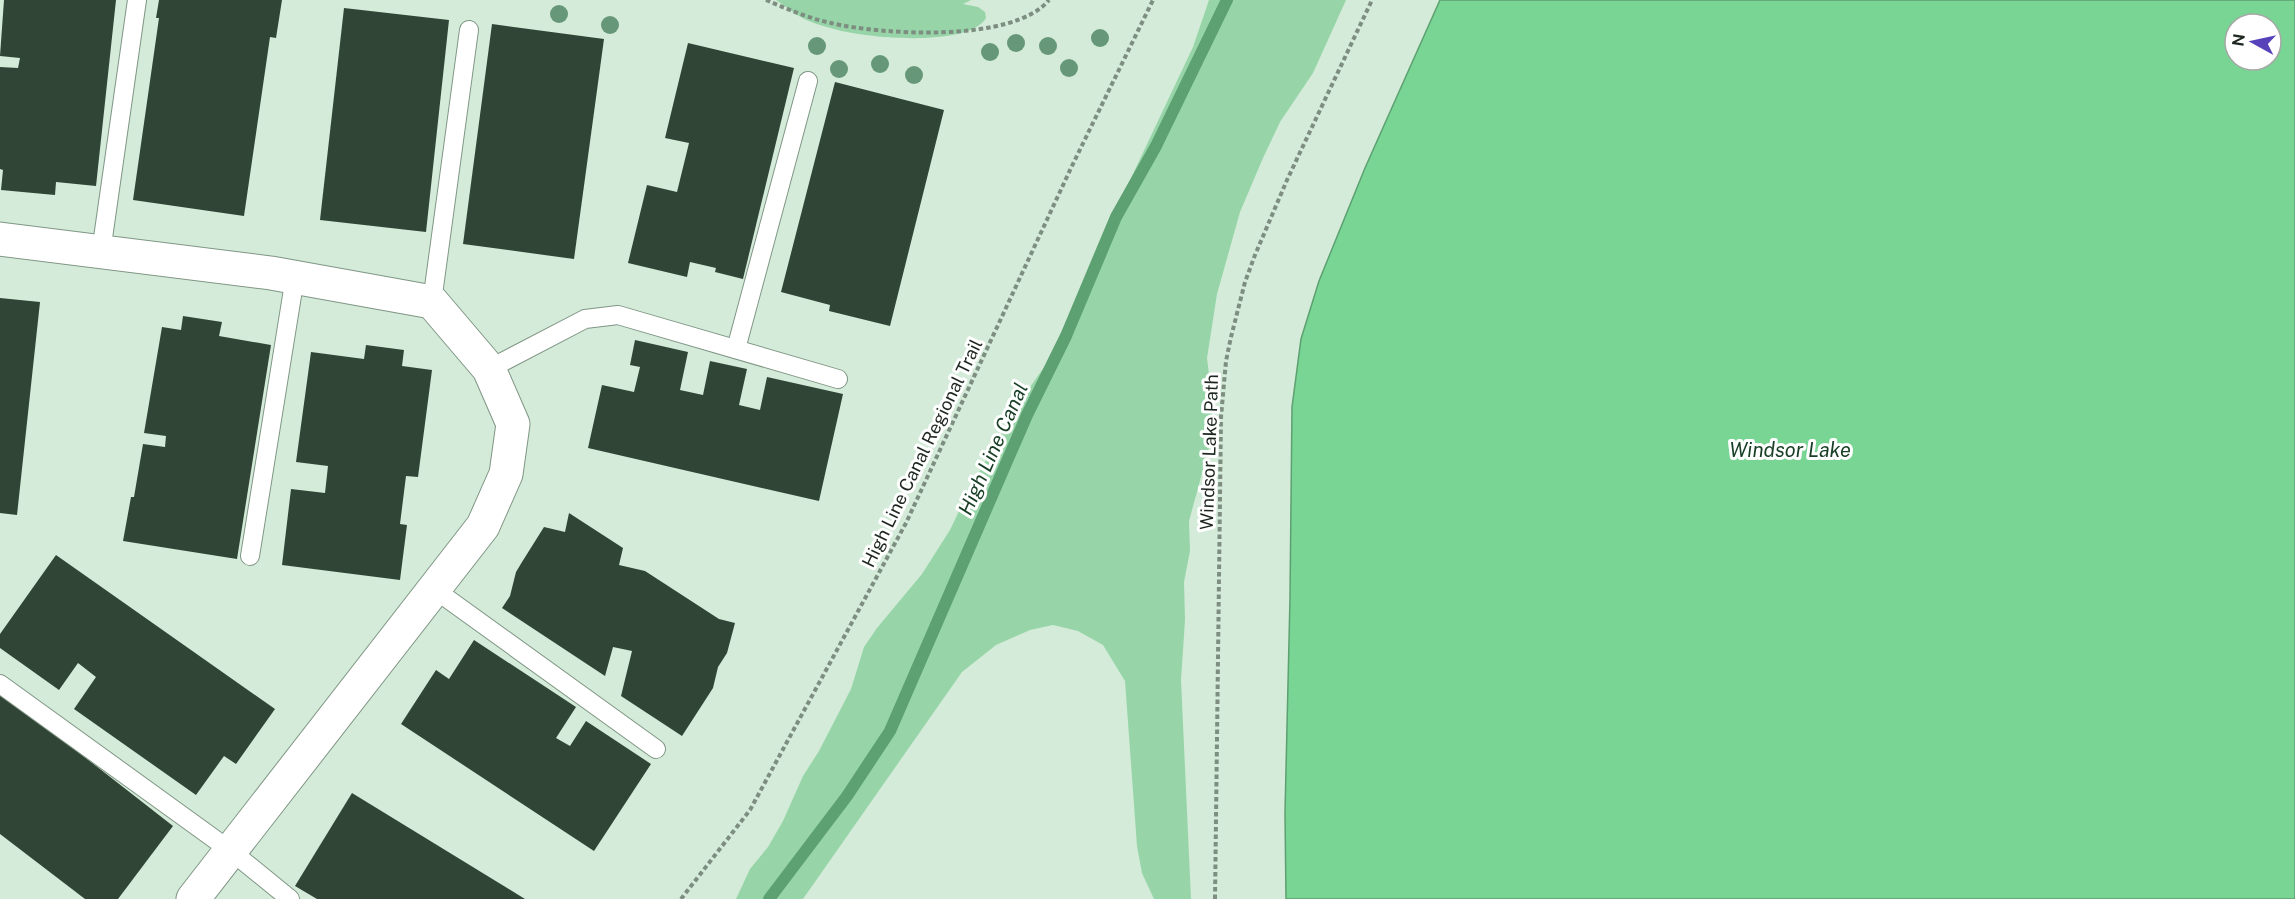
<svg xmlns="http://www.w3.org/2000/svg" width="2295" height="899" font-family="'Public Sans',sans-serif">
<style>
.green{fill:#97d5a8}
.water{fill:#78d594;stroke:#5da071;stroke-width:1.5;fill-rule:evenodd}
.lines{fill:none;stroke-linecap:round;stroke-linejoin:round}
.stream{stroke:#5da071;stroke-width:12}
.building{fill:#314536}
.service-casing{stroke:#809685;stroke-width:20}
.minor-casing{stroke:#809685;stroke-width:35}
.path{stroke:#7d8e81;stroke-width:4;stroke-dasharray:4.5 3;stroke-linecap:butt}
.service{stroke:#fff;stroke-width:18}
.minor{stroke:#fff;stroke-width:33}
.tree{fill:#669778}
.labels{text-anchor:middle;dominant-baseline:central;stroke-width:6;stroke-linejoin:round;paint-order:stroke}
.street-label{font-size:18px;fill:#1d261f;stroke:#fff}
.water-label{font-size:20px;font-style:italic;fill:#194026;stroke:#fff}
</style>
<rect width="100%" height="100%" fill="#d3ebd8"/>
<!-- green -->
<g class="green">
<path d="M776,0H971L963,4L978,7L985,12L986,18C968,48 864,38 834,29C823,26 809,22 799,16C791,11 784,5 776,0Z"/>
<polygon points="1209,0 1346,0 1313,73 1280,122 1263,158 1240,212 1217,294 1207,358 1212,398 1212,437 1189,521 1190,551 1184,582 1185,620 1181,680 1191,899 1154,899 1142,873 1137,846 1125,681 1103,645 1078,631 1053,625 1030,630 996,645 962,672 803,899 736,899 750,869 768,847 783,821 803,776 819,751 851,689 864,647 877,628 922,574 950,530 971,486 1019,403 1042,370 1069,343 1079,320 1089,271 1105,233 1193,47"/>
</g>
<!-- water -->
<path class="water" d="M1440,0H2295V899H1286L1285,813L1290,598L1292,407L1301,339L1319,281L1365,168ZM2235,24H2271V60H2235Z"/>
<g class="lines">
<!-- stream -->
<polyline class="stream" points="769,899 847,796 890,731 1027,415 1066,336 1116,217 1156,146 1227,0"/>
</g>
<!-- building -->
<g class="building">
<polygon points="4,0 116,0 96,186 56,182 55,195 1,190 3,170 0,169 0,67 18,68 20,58 0,56"/>
<polygon points="159,0 282,0 276,38 270,37 244,216 133,200 159,18 156,18"/>
<polygon points="344,8 449,20 426,232 320,220"/>
<polygon points="492,24 604,39 574,259 463,244"/>
<polygon points="688,43 794,68 743,279 715,272 716,268 690,262 687,277 628,263 647,185 677,192 689,143 665,138"/>
<polygon points="835,82 944,110 890,326 829,311 830,305 781,292"/>
<polygon points="0,298 40,302 17,515 0,513"/>
<polygon points="183,316 222,322 219,336 271,345 237,559 123,541 131,497 134,497 143,444 165,447 166,436 144,433 162,327 181,330"/>
<polygon points="635,340 688,352 680,390 703,395 710,361 747,369 739,405 760,410 767,377 843,394 819,501 588,448 602,385 634,392 640,367 630,365"/>
<polygon points="366,345 404,350 402,366 432,370 418,477 406,476 400,524 407,525 400,580 282,565 291,489 325,493 328,466 296,462 311,352 364,359"/>
<polygon points="569,513 623,548 619,565 645,571 719,619 735,623 727,653 718,667 713,688 682,736 621,696 632,651 613,647 605,676 502,608 510,596 516,572 522,562 544,527 565,532"/>
<polygon points="56,555 275,709 236,764 224,756 196,795 74,709 96,677 78,663 59,690 0,648 0,634"/>
<polygon points="474,640 576,707 556,738 570,746 586,721 651,764 594,851 401,724 436,670 449,679"/>
<polygon points="0,691 173,826 118,899 85,899 0,834"/>
<polygon points="352,793 525,899 317,899 295,886"/>
</g>
<g class="lines">
<defs>
<g id="service">
<polyline points="101,252 137,0"/>
<polyline points="432,302 469,30"/>
<polyline points="736,349 808,81"/>
<polyline points="489,369 585,319 618,315 838,379"/>
<polyline points="250,556 295,277"/>
<polyline points="434,589 656,749"/>
<polyline points="0,684 231,851 290,899"/>
</g>
<polyline id="minor" points="0,239 271,273 432,302 489,369 513,424 506,474 483,526 193,899"/>
</defs>
<!-- service casing -->
<use href="#service" class="service-casing"/>
<!-- minor casing -->
<use href="#minor" class="minor-casing"/>
<!-- path -->
<g class="path">
<path d="M766,0C787,9 808,18 831,23C881,35 1014,43 1049,0"/>
<polyline points="681,899 750,810 906,523 1071,168 1153,0"/>
<polyline points="1215,899 1221,417 1226,361 1231,337 1245,282 1255,255 1287,180 1372,0"/>
</g>
<!-- service -->
<use href="#service" class="service"/>
<!-- minor -->
<use href="#minor" class="minor"/>
</g>
<!-- trees -->
<g class="tree">
<circle cx="559" cy="14" r="9"/>
<circle cx="610" cy="25" r="9"/>
<circle cx="1100" cy="38" r="9"/>
<circle cx="1016" cy="43" r="9"/>
<circle cx="817" cy="46" r="9"/>
<circle cx="1048" cy="46" r="9"/>
<circle cx="990" cy="52" r="9"/>
<circle cx="880" cy="64" r="9"/>
<circle cx="1069" cy="68" r="9"/>
<circle cx="839" cy="69" r="9"/>
<circle cx="914" cy="75" r="9"/>
</g>
<g class="labels">
<!-- street labels -->
<g class="street-label">
<text transform="translate(1209 452) rotate(-88)">Windsor Lake Path</text>
<text transform="translate(922 453) rotate(-64)">High Line Canal Regional Trail</text>
</g>
<!-- water labels -->
<g class="water-label">
<text transform="translate(993 449) rotate(-66)">High Line Canal</text>
<text x="1790" y="450">Windsor Lake</text>
</g>
</g>
<!-- north arrow -->
<g transform="translate(2253 42) rotate(278)"><circle r="28" fill="#ffffff" stroke="#a5a8a5" stroke-width="1.5"/>
<path d="M0-4.5L10 22L0 15L-10 22Z" fill="#5742ba"/>
<text y="-9" font-size="16" font-weight="bold" text-anchor="middle" fill="#1d261f">N</text>
</g>
</svg>
